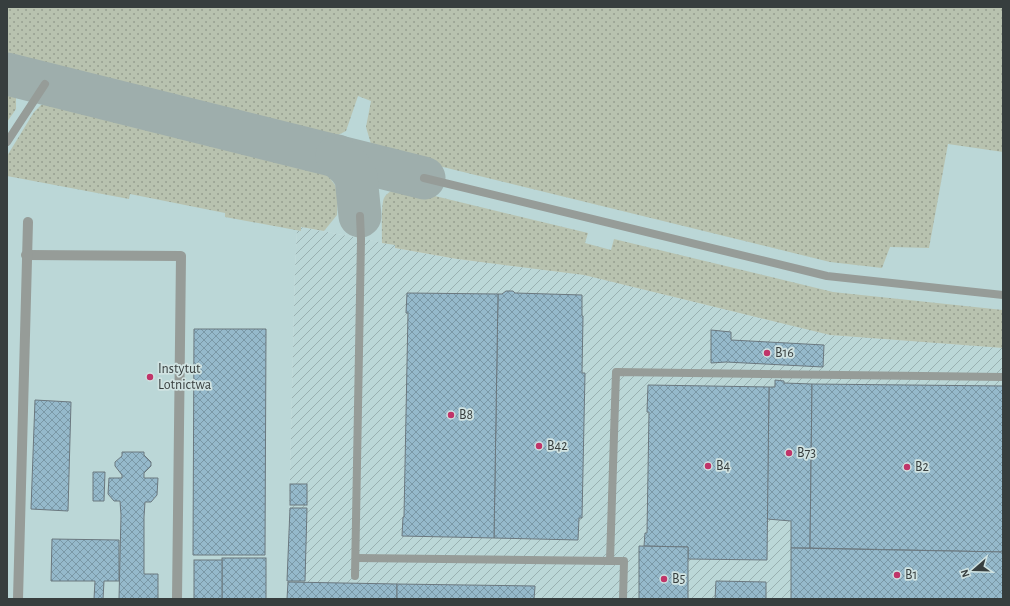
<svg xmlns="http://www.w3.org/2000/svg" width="1010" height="606" font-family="'Alegreya Sans',sans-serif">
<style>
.built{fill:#bbd7d7}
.industrial{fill:url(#industrial-furrows)}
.grass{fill:url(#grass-dots)}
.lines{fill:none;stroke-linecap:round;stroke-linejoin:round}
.taxiway{stroke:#9eaeac;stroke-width:43}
.building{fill:url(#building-cross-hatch);stroke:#6b787f}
.service{stroke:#969c98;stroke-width:8}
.minor{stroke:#969c98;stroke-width:10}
.poi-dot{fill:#c03469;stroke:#d0e3e2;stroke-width:1.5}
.labels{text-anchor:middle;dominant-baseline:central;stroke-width:3.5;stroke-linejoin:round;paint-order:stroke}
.poi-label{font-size:14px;fill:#373e3e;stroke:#d0e3e2;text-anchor:start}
</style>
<defs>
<pattern id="industrial-furrows" width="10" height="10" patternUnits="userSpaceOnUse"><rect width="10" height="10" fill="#bbd7d7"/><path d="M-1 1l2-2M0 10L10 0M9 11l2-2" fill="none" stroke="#99b0b0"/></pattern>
<pattern id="grass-dots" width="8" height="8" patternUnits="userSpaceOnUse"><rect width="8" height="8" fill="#b8c2af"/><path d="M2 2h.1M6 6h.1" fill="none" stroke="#969f90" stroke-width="1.8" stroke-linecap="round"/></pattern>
<pattern id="building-cross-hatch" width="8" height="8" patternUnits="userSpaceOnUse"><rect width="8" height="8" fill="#95b9cb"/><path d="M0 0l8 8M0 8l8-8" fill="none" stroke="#7a98a6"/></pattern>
</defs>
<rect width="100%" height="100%" fill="#d0e3e2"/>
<!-- built -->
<polygon class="built" points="7,7 1003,7 1003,348 830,335 584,275 487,263 301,227 301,231 297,231 295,269 287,599 7,599"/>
<!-- industrial -->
<polygon class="industrial" points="301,227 395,245 395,248 457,259 584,275 830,335 1003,348 1003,599 287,599 295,269 297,230 300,231"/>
<!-- grass -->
<g class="grass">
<polygon points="7,7 1003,7 1003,152 948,144 929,248 890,247 882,268 830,262 382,152 371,144 366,127 371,101 358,96 346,131 330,139 7,59"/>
<polygon points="7,89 16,98 16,109 7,122"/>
<polygon points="56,102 315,166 329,177 335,185 338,195 337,215 324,231 301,227 301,231 225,217 225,213 130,194 129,199 7,176 7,156 34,112 41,105"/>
<path d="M402,188L588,233L585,243L611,250L614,239L833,292L1003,310V348L830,335L584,275L457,259L395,248V245L382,243C382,234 381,204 384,198C388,191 395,189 402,188Z"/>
</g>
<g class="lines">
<!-- taxiway -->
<g class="taxiway">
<polyline points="7,74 424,178"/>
<polyline points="337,156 349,167 356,177 360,216"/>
</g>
</g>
<!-- building -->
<g class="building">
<polygon points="506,291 513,291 515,293 582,295 582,316 583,316 582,373 585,373 582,518 579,518 578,540 494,538 498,294 502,294"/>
<polygon points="407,293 498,294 494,538 402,536 403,517 404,517 408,313 406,313"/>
<polygon points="194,329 266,329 265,555 193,555"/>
<polygon points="711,330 731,332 731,340 824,345 823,367 726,362 711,363"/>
<polygon points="775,380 784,381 784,383 812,384 810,548 791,548 791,521 767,519 769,387 775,387"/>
<polygon points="812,384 1003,386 1003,552 810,548"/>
<polygon points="648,385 769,387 767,560 688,559 688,547 644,546 645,533 647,533 649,412 647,412"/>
<polygon points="35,400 71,402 68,511 31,509"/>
<polygon points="122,452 144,452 144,455 151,462 151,466 144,473 144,478 158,478 157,495 151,502 145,502 144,517 144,574 158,574 158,599 119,599 121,515 120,501 114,501 108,494 109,478 122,478 122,475 115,466 115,462 122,456"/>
<polygon points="93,472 105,472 104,501 93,501"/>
<rect x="290" y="484" width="17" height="21"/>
<polygon points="290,508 307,508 305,581 287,581"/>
<polygon points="52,539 119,540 119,581 104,581 103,599 94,599 95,581 51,581"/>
<polygon points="639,546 688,547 688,599 639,599"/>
<polygon points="791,548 1003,552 1003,599 791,599"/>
<rect x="222" y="558" width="44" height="41"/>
<rect x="194" y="560" width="28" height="39"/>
<polygon points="716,581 766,582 766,599 715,599"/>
<polygon points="288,582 397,584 397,599 287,599"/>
<polygon points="397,584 535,586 535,587 534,599 397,599"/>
</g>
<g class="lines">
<!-- service -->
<g class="service">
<polyline points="7,142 45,84"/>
<polyline points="424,178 827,276 1003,295"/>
<polyline points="356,558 610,561"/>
<polyline points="355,576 361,239 360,216"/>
<polyline points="623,599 624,561 610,561 616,372 1003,377"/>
</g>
<!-- minor -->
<g class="minor">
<polyline points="26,255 181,256 177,599"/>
<polyline points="18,599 28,222"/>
</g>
</g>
<!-- markers -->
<g class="poi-dot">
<circle cx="767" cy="353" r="4"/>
<circle cx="150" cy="377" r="4"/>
<circle cx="451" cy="415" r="4"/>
<circle cx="539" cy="446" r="4"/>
<circle cx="789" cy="453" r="4"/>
<circle cx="708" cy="466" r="4"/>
<circle cx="907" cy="467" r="4"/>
<circle cx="897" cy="575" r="4"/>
<circle cx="664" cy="579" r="4"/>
</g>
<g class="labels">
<!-- poi labels -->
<g class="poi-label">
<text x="775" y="353">B16</text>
<text x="158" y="369">Instytut<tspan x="158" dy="16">Lotnictwa</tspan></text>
<text x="459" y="415">B8</text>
<text x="547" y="446">B42</text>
<text x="797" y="453">B73</text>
<text x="716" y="466">B4</text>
<text x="915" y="467">B2</text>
<text x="905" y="575">B1</text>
<text x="672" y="579">B5</text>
</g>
</g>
<!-- border -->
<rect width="1010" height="606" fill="none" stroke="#373e3e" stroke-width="16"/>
<!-- north arrow -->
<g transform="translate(974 570) rotate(250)" stroke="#d0e3e2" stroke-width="3" paint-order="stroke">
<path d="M0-3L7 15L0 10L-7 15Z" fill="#373e3e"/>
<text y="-6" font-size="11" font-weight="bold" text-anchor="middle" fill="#373e3e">N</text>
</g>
</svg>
